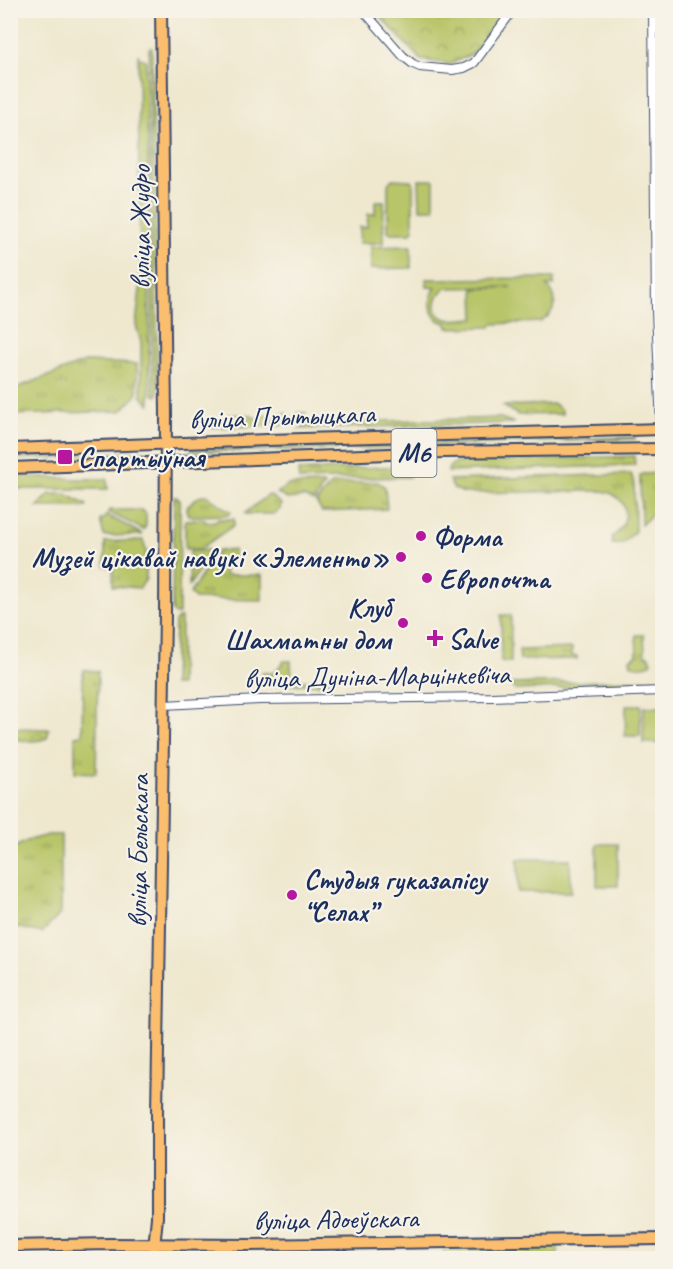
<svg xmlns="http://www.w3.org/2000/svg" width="673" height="1269" font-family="Caveat,sans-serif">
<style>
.grass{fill:url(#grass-tufts);stroke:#6a7a62;stroke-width:1.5}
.park{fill:url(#park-crowns);stroke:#6a7a62;stroke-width:1.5}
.pitch{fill:#b8c567;stroke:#6a7a62;stroke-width:1.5;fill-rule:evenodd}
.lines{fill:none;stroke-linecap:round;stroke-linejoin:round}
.minor-casing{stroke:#3b4b6f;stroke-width:10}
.major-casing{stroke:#3b4b6f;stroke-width:14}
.minor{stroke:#fff;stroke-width:8}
.major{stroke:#fbbd6e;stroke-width:10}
.poi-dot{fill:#b5179e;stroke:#f7f3e8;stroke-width:2}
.labels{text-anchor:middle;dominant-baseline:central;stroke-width:4.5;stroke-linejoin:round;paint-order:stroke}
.shield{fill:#f7f3e8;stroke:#5d6a87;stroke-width:1.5}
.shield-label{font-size:27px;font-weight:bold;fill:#1b2f5e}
.street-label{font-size:28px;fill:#1b2f5e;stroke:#f7f3e8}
.poi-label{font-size:28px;font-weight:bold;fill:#1b2f5e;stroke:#f7f3e8;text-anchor:start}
</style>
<defs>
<pattern id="grass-tufts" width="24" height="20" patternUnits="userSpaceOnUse" patternTransform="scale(1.5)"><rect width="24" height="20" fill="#b8c567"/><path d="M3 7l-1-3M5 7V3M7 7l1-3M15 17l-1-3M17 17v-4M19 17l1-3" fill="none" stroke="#95a058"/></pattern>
<pattern id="park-crowns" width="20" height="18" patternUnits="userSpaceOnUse" patternTransform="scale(1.5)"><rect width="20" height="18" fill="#b8c567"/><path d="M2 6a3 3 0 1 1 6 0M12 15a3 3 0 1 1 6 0" fill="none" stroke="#95a058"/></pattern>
</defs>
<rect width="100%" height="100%" fill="#f7f3e8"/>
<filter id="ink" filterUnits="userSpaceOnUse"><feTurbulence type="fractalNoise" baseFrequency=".0167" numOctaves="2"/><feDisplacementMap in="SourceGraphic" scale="12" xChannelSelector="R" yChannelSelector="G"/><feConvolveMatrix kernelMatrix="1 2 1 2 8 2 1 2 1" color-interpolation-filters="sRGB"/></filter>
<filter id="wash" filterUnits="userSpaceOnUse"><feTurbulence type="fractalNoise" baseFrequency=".008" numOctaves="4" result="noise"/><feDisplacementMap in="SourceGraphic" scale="24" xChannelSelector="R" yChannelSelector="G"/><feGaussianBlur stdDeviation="1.35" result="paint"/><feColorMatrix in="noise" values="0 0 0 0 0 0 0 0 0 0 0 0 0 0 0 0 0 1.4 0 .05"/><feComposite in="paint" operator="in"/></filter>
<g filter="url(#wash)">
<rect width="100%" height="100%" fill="#efe8cf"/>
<!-- grass -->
<g class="grass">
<polygon points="152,47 158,394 157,396 153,394 149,48"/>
<polygon points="138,54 139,58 146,60 148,154 150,405 141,396 141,342 136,325 140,289"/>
<polygon points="85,362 137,364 137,395 121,411 11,415 11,390"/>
<polygon points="555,404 562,411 562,414 518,415 503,406"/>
<path d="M286,413C288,418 290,418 295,418L298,413H307L296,419L280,426L211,427C225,412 232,415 251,415L254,418H259L261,415H268L273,418L277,417L279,414Z"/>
<polygon points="501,418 514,423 299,429 309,423"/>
<polygon points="635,437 635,439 532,442 396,448 188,452 189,451 192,450"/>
<polygon points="145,451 149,453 147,456 11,459 11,455"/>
<path d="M634,456L635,465L448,472C448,466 452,465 457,462Z"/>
<polygon points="383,467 394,467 409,477 299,480 298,471"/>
<polygon points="662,473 662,505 641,525 640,476 642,474"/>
<path d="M631,474L634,482L635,531L622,544H612V537C634,522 628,495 602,491L464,493L453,488L449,480Z"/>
<polygon points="23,476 78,479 107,479 108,489 18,489 18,479"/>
<polygon points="378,482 385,487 387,509 322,512 316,502 331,484"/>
<polygon points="322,484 324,485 314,501 304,497 287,499 277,493 288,485"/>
<polygon points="50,494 66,494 87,505 86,507 37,507"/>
<path d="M206,495L231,512L228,515L192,516L188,515L186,509C191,501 197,496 206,495Z"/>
<polygon points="270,495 281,504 280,509 274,514 246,514 245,513 267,496"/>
<polygon points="174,497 177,497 180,502 179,614 175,614 172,611"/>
<polygon points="109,510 142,510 146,514 146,525 144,530 108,512"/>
<polygon points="107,515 142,534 142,535 104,536 100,520 103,519"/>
<polygon points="204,519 205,522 216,521 217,519 234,519 234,525 200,549 185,549 185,520"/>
<polygon points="143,540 146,551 146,579 140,588 113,586 113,568 105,566 105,542"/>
<polygon points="213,550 189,586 190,551"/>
<polygon points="234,550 235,558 225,559 225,574 227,575 262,575 262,600 195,599 190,593 218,551"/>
<rect x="501" y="615" width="10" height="47"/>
<polygon points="178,618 181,618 180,685 173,685 175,622"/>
<path d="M636,635H644L645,655L649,656L652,663C647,666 637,668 631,664L630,659L637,655Z"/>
<polygon points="572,648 572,656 577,656 577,659 520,660 519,650"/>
<polygon points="284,661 291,661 292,681 329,680 329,684 263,685 262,673 274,673"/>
<polygon points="83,670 98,671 96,773 75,772 75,736 82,735"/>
<polygon points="662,679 662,684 515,690 512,687 512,684"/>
<polygon points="48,835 61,835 61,913 42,933 11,926 11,849 29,840"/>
<polygon points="558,1246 558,1256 443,1258 444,1249"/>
</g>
<!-- park -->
<g class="park">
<polygon points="375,11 507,11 472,54 451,64 421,60"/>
<polygon points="658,11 662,11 662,266"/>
<path d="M14,728L49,729L47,738C37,742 21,742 11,737V731Z"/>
</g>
<!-- pitch -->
<g class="pitch">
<polygon points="393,179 409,180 413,182 413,229 411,233 391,233 388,231 388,184 391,180"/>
<polygon points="419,180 434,180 434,209 420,209"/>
<polygon points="375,201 384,201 383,243 359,243 360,227 367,227 368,214 375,214"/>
<polygon points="411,246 411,268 371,269 371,247"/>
<path d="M554,278V285L547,286C561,298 554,315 540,322L492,324L491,327L448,328L447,323C430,321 426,300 436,288L427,287L426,279ZM511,287L474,289L475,318C468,318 452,321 446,319C431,314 434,294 446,288Z"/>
<polygon points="626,705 641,705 640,736 625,736"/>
<polygon points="644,707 662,707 662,743 643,743"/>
<rect x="597" y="844" width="21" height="42"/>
<polygon points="518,859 570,859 571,892 518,892"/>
</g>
</g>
<g filter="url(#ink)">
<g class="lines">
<defs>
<g id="minor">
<polyline points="363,10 403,56 413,64 420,67 452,70 464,68 474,63 513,10"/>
<polyline points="653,10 656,310 662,449"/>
<polyline points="164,705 259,700 492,697 662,691"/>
</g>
<g id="major">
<polyline points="10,449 267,440 662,429"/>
<polyline points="10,468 444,452 662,449"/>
<polyline points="10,1246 109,1244 251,1245 662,1239"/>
<polyline points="153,1258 157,1217 157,1112 165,615 166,414 161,10"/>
</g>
</defs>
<!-- minor casing -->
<use href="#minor" class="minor-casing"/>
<!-- major casing -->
<use href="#major" class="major-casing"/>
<!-- minor -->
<use href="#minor" class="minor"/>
<!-- major -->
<use href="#major" class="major"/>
</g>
</g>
<!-- markers -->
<g class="poi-dot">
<rect x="57" y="449" width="16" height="16" rx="3"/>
<circle cx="421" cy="536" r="6"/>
<circle cx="401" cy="557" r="6"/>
<circle cx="427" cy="578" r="6"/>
<circle cx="403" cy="623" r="6"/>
<path d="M432 629h6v6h6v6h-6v6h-6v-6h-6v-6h6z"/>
<circle cx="292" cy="895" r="6"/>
</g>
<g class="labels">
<!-- shield labels -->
<rect class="shield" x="391.5" y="429" width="45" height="48" rx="4.5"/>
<g class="shield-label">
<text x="414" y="453">М6</text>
</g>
<!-- street labels -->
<g class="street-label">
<text transform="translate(140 227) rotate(-90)">вуліца Жудро</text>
<text transform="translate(282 416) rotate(-2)">вуліца Прытыцкага</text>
<text transform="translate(377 676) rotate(-1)">вуліца Дуніна-Марцінкевіча</text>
<text transform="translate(138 851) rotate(-89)">вуліца Бельскага</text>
<text transform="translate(336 1219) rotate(-1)">вуліца Адоеўскага</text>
</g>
<!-- poi labels -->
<g class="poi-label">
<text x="78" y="457">Спартыўная</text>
<text x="433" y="536">Форма</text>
<text x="389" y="557" text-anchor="end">Музей цікавай навукі «Элементо»</text>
<text x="439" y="578">Европочта</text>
<text x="391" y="607" text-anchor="end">Клуб<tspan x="391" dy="32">Шахматны дом</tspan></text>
<text x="448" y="638">Salve</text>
<text x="304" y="879">Студыя гуказапісу<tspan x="304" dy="32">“Селах”</tspan></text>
</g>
</g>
<!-- margin -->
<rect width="673" height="1269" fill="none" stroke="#f7f3e8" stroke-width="36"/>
</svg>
